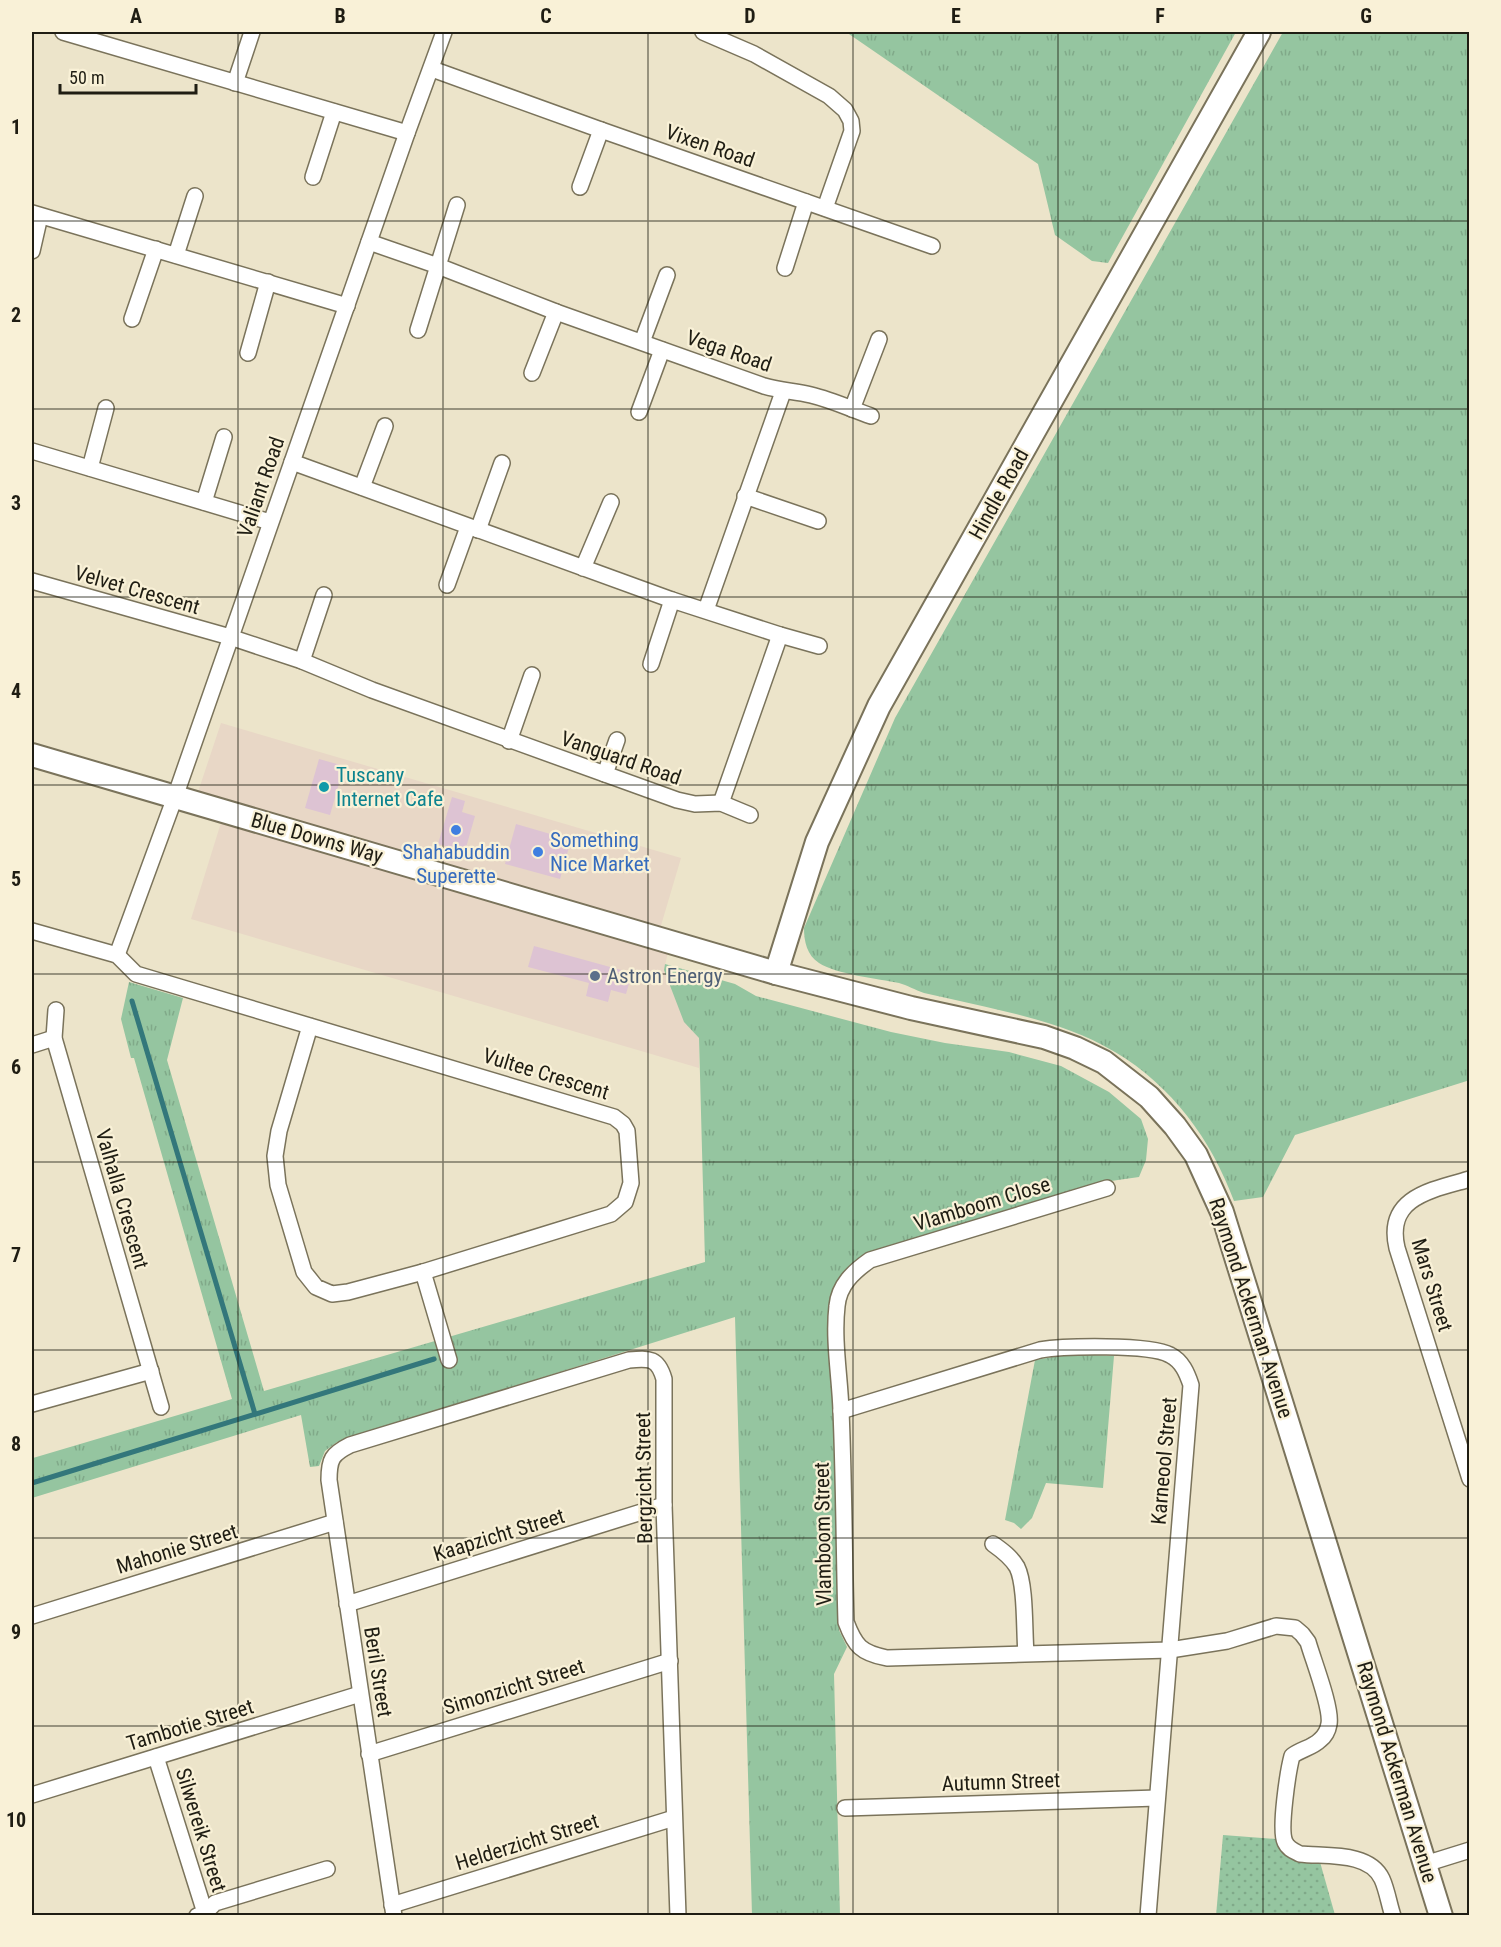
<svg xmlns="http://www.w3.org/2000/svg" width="1501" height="1947" font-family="'Roboto Condensed',sans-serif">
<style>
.commercial{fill:#e8d7c6}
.grass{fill:url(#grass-tufts)}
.park{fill:url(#park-dots)}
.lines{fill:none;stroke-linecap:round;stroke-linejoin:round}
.stream{stroke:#33777b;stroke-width:5}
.building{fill:#ddc3d3}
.street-casing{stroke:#7a735b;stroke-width:18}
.secondary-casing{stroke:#7a735b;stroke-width:26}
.street{stroke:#fff;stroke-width:15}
.secondary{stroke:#fff;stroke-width:22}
.grid{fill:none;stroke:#1f1d13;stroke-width:1.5;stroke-opacity:0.55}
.culture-dot{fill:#0f9aa8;stroke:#f9f1d7;stroke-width:2}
.shop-dot{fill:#3f7fe0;stroke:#f9f1d7;stroke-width:2}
.service-dot{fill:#5c6f8a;stroke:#f9f1d7;stroke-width:2}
.labels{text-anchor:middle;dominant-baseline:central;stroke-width:4.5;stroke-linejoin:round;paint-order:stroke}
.street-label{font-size:21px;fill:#1f1d13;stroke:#f9f1d7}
.culture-label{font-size:21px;fill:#0d838f;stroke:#f9f1d7;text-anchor:start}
.shop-label{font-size:21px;fill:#366cbe;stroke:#f9f1d7;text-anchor:start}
.service-label{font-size:21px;fill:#4e5e75;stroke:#f9f1d7;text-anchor:start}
.neatline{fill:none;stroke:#1f1d13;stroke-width:2}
.grid-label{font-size:20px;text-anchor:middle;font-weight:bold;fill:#1f1d13}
</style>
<defs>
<pattern id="grass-tufts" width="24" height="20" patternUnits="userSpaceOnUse" patternTransform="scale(1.5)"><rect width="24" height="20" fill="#95c5a0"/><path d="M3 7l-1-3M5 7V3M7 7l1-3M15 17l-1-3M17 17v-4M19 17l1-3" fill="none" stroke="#80a989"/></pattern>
<pattern id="park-dots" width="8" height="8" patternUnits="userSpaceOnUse" patternTransform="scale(1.5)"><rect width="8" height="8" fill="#95c5a0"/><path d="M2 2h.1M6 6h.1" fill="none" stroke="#80a989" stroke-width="1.8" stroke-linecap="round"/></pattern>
</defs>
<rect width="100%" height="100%" fill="#ece4ca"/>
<!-- commercial -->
<polygon class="commercial" points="221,723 681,858 657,939 670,943 664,970 686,1023 699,1038 699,1068 191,919 224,813 194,804"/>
<!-- grass -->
<g class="grass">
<polygon points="846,32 1236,32 1108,263 1092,261 1055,235 1038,164"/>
<path d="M1283,32H1469L1470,1080L1295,1135L1263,1197L1234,1201C1211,1139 1172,1086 1115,1052C1065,1022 1006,1012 951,999C942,997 933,995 924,993C915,990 907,985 899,983C879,979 835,974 819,963C807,955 804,942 804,928L895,718Z"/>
<path d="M665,964L735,984L756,996L891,1032L945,1043L1009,1052L1061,1066L1109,1092L1141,1119L1148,1139L1146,1160L1139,1177L1104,1182L867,1253C846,1268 840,1274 830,1298L839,1630L847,1647L834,1674L840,1915H752L735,1317L337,1442L325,1451L319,1466L310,1467L301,1415L32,1498V1453L33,1458L232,1399L134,1058H131L121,1019L129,982L183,998L167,1060L264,1391L705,1262L699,1038L684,1022L664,970Z"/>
<polygon points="1070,1354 1114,1356 1103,1488 1046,1483 1032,1518 1021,1529 1014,1523 1005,1520 1035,1360"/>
</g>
<!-- park -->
<polygon class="park" points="1223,1835 1277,1839 1320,1862 1335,1915 1216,1916"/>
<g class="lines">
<!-- stream -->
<g class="stream">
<polyline points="132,1001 255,1414"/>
<polyline points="32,1483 434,1359"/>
</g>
</g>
<!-- building -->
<g class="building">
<polygon points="319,759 344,766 330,815 305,808"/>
<polygon points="452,797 465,801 462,812 475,816 465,851 438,844"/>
<polygon points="516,824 571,840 560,879 505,864"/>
<polygon points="534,946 632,973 626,994 611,990 608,1002 586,996 589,983 528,967"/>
</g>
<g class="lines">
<defs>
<g id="street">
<polyline points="63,32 407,133"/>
<polyline points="703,32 754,54 829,96 845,110 851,121 852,131 825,208"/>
<polyline points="432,69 601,130 932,246"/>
<polyline points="235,83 252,32"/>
<polyline points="313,177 334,112"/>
<polyline points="580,187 601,130"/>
<polyline points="32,213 347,306"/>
<path d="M369,242L438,266L556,312L764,386C781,391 795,391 811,395C832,400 851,409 871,416"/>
<polyline points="32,251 40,216"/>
<polyline points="176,255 195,196"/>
<polyline points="785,268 806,202"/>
<polyline points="132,319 156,249"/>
<polyline points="418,330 457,205"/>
<polyline points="642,342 667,275"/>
<polyline points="248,353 268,282"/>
<polyline points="532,373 556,312"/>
<polyline points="852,409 879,339"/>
<polyline points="639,412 662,350"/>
<polyline points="32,451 270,522"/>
<polyline points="292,462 672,600 780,635 819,646"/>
<polyline points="90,468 106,408"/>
<polyline points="362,487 385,426"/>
<polyline points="745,496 818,521"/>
<polyline points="204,502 224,437"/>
<polyline points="478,530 502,463"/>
<polyline points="583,568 611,502"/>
<polyline points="32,581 230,637 302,661 372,690 677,800 695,804 721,803 750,815"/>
<polyline points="447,585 468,527"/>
<polyline points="706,610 783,392"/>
<polyline points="302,661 324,595"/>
<polyline points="651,664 672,600"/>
<polyline points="509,741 532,675"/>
<polyline points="605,774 617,740"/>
<polyline points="721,803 780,635"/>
<polyline points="32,931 117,955 136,974 614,1117 623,1124 627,1131 631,1183 625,1202 611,1214 423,1272 348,1292 332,1294 316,1287 304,1272 278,1185 275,1156 279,1131 310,1026"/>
<polyline points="117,955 175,797 407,133 444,32"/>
<polyline points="56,1010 54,1038 161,1407"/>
<polyline points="32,1045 54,1038"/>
<path d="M1470,1179C1432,1190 1385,1197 1397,1248L1470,1479"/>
<path d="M1107,1188L870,1260C853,1272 839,1285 837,1306C833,1340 840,1378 841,1411C844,1481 844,1552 846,1622C855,1646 861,1653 887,1658L1170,1650L1227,1641L1276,1626L1295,1628L1302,1634L1308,1642C1313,1660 1332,1708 1329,1724C1328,1730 1325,1736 1320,1740C1312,1748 1301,1749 1292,1756C1288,1771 1279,1830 1285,1842C1288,1849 1294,1851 1300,1854C1325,1857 1369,1851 1382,1879C1387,1890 1389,1904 1393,1916"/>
<polyline points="423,1272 449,1360"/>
<polyline points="32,1404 151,1371"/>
<path d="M841,1411L1040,1350C1064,1346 1150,1344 1170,1355C1182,1361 1187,1373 1191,1385L1148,1916"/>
<path d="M993,1544C1003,1551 1011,1557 1017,1567C1026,1585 1024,1632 1026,1653"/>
<polyline points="347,1604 664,1505"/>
<polyline points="32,1616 335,1522"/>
<polyline points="369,1754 670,1661"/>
<polyline points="156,1757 206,1916"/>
<polyline points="32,1795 360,1694"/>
<polyline points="845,1808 1157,1798"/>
<polyline points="1425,1864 1470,1850"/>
<polyline points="392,1905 674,1818"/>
<polyline points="197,1916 205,1913 215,1903 327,1869"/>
<path d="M394,1916L329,1480C329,1459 332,1454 350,1445L629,1360C650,1358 658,1358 664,1379V1505L678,1916"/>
</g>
<g id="secondary">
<polyline points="32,755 776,973 911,1008 1044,1037 1075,1048 1104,1062 1149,1097 1175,1126 1196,1155 1222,1212 1441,1916"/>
<polyline points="776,973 817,842 879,706 1259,32"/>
</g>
</defs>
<!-- street casing -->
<use href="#street" class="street-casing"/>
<!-- secondary casing -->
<use href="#secondary" class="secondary-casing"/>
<!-- street -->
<use href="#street" class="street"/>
<!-- secondary -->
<use href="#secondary" class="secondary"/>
</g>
<!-- grid -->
<path class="grid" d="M238,32V1916M443,32V1916M648,32V1916M853,32V1916M1058,32V1916M1263,32V1916M32,221H1470M32,409H1470M32,597H1470M32,785H1470M32,974H1470M32,1162H1470M32,1350H1470M32,1538H1470M32,1726H1470"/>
<!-- markers -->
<circle class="culture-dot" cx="324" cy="787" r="6"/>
<g class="shop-dot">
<circle cx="456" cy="830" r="6"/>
<circle cx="538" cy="852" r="6"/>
</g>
<circle class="service-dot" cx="595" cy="976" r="6"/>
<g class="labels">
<!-- street labels -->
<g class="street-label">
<text transform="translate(710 146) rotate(19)">Vixen Road</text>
<text transform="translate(729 351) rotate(19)">Vega Road</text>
<text transform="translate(261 487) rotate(-71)">Valiant Road</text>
<text transform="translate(999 494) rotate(-61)">Hindle Road</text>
<text transform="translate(137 590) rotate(16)">Velvet Crescent</text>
<text transform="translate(621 758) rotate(19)">Vanguard Road</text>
<text transform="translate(317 838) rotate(16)">Blue Downs Way</text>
<text transform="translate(546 1074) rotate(17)">Vultee Crescent</text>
<text transform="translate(122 1199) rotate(74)">Valhalla Crescent</text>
<text transform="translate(982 1204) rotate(-17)">Vlamboom Close</text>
<text transform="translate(1432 1285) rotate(73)">Mars Street</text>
<text transform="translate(1251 1308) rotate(72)">Raymond Ackerman Avenue</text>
<text transform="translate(1164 1461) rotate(-85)">Karneool Street</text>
<text transform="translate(644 1478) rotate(-91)">Bergzicht Street</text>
<text transform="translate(823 1534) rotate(-91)">Vlamboom Street</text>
<text transform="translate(499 1535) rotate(-17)">Kaapzicht Street</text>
<text transform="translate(177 1549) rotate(-17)">Mahonie Street</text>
<text transform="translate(378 1672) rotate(81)">Beril Street</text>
<text transform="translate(514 1687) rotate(-17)">Simonzicht Street</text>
<text transform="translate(190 1725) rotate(-17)">Tambotie Street</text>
<text transform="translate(1397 1772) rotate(73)">Raymond Ackerman Avenue</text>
<text transform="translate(1001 1782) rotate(-2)">Autumn Street</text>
<text transform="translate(201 1830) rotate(73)">Silwereik Street</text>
<text transform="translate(527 1842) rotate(-17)">Helderzicht Street</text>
</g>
<!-- culture labels -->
<g class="culture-label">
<text x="336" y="775">Tuscany<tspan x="336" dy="24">Internet Cafe</tspan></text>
</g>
<!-- shop labels -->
<g class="shop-label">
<text x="550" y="840">Something<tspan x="550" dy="24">Nice Market</tspan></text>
<text x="456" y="852" text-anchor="middle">Shahabuddin<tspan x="456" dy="24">Superette</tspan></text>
</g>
<!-- service labels -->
<g class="service-label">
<text x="607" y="976">Astron Energy</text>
</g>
</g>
<!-- border -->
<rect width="1501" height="1947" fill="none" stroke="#f9f1d7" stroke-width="66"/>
<!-- scale -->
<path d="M60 84v9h136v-9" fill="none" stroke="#1f1d13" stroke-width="3"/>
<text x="69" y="84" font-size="18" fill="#1f1d13" stroke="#f9f1d7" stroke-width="4.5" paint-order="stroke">50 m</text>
<rect x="33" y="33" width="1435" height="1881" class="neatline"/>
<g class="grid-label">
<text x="136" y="23">A</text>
<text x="340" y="23">B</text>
<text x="546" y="23">C</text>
<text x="750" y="23">D</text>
<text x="956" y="23">E</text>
<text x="1160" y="23">F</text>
<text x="1366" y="23">G</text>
<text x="16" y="134">1</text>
<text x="16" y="322">2</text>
<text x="16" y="510">3</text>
<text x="16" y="698">4</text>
<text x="16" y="886">5</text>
<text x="16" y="1074">6</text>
<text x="16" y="1262">7</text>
<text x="16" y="1451">8</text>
<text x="16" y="1639">9</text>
<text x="16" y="1827">10</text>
</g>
</svg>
